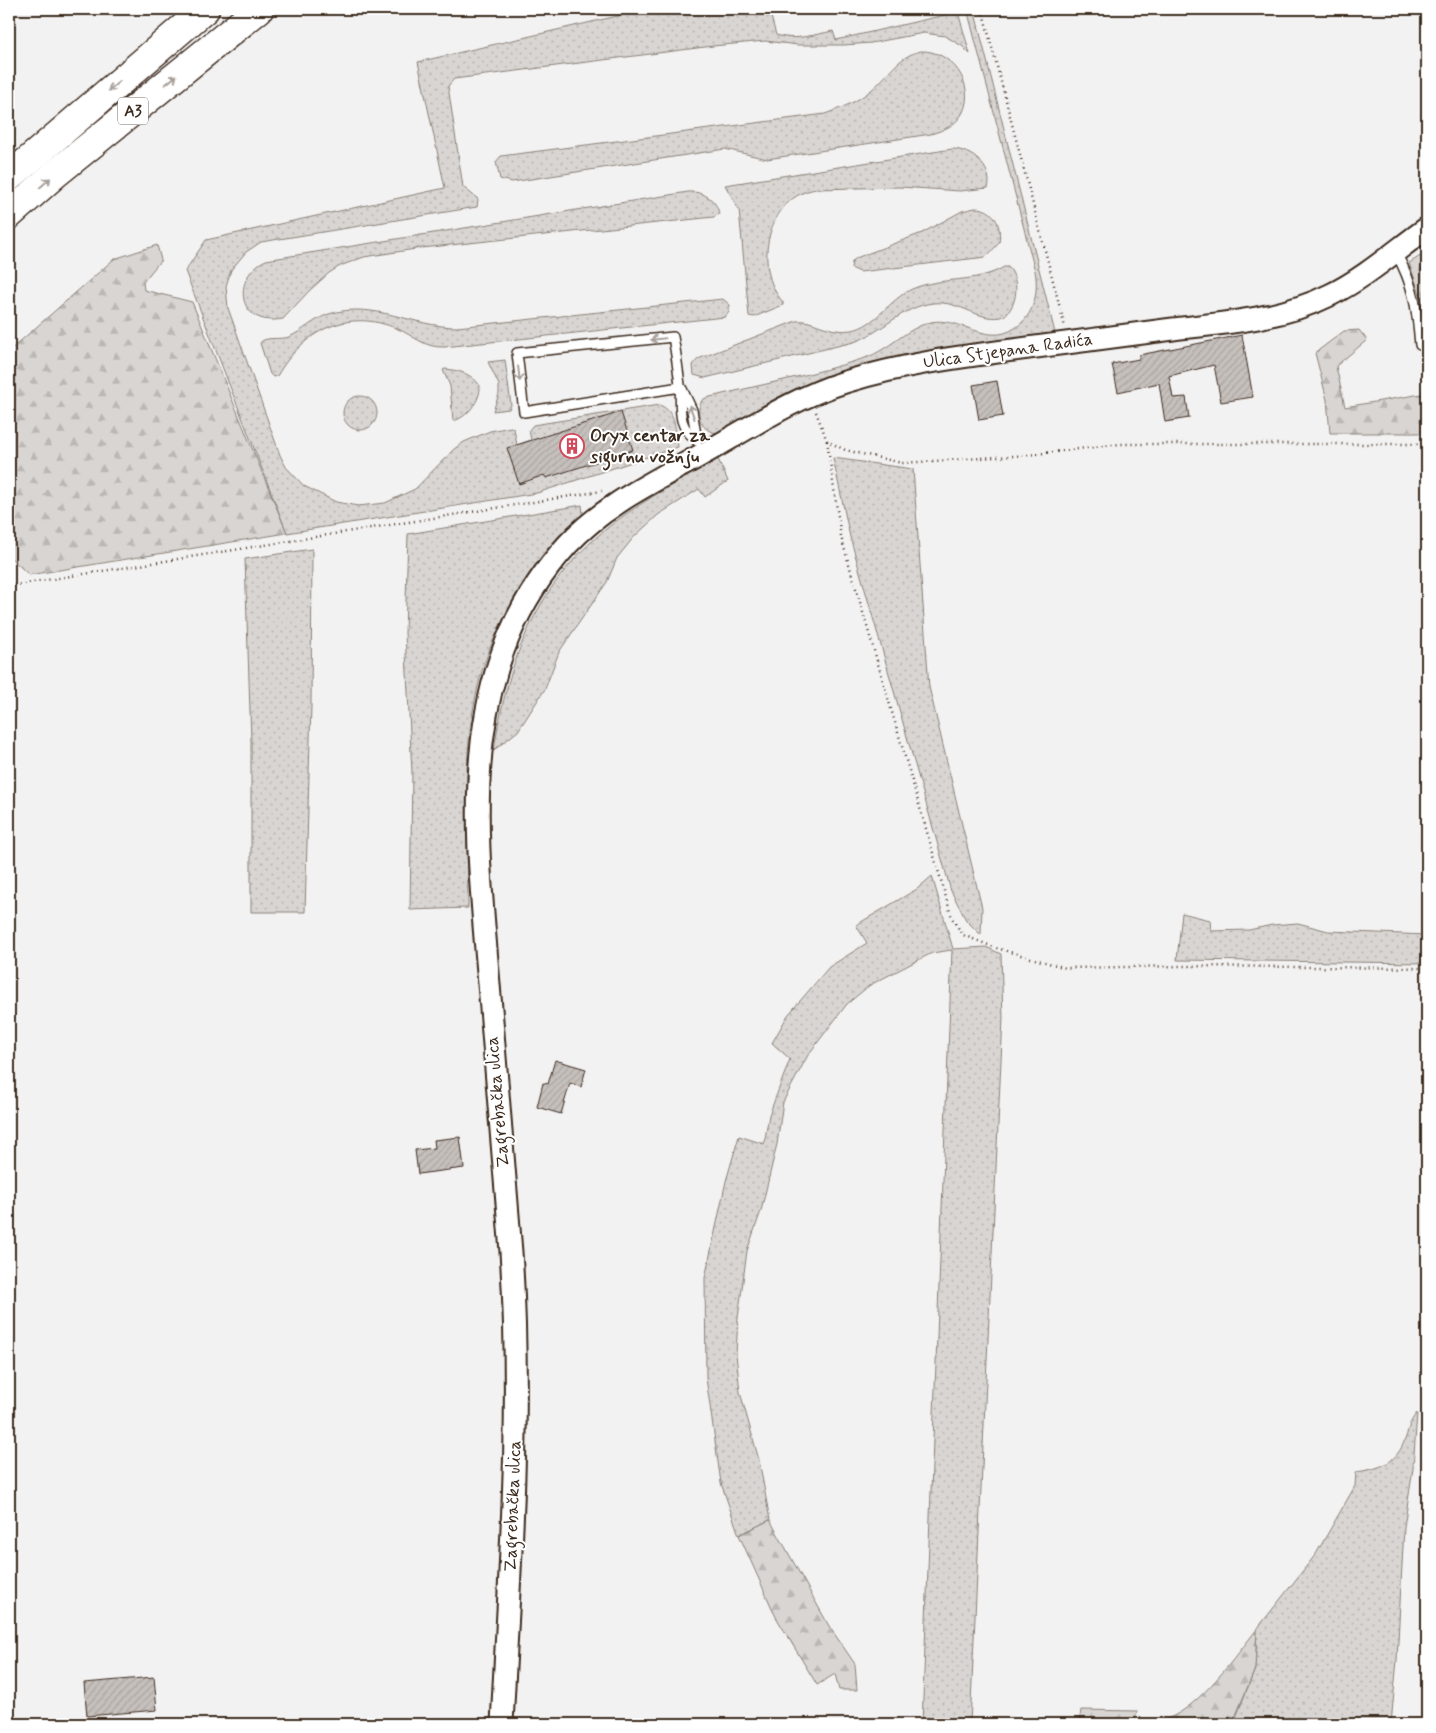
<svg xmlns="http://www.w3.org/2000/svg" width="1436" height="1733" font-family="Mynerve,sans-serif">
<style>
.grass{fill:url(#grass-dots);stroke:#8a8078}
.forest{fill:url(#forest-firs);stroke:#8a8078}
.building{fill:url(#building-hatch);stroke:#3b2a1e}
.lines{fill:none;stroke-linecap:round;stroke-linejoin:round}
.service-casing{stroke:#3b2a1e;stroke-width:12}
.tertiary-casing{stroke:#3b2a1e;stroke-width:25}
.motorway-casing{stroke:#3b2a1e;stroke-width:31}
.path{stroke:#3b2a1e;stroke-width:2.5;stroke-dasharray:1 4;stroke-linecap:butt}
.service{stroke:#fff;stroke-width:9}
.tertiary{stroke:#fff;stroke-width:21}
.motorway{stroke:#fff;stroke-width:28}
.oneway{stroke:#a79f9a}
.labels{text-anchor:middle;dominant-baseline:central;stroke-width:4;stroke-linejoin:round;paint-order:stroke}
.shield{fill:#fff;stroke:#766a62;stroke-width:1}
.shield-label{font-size:16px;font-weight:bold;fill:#3b2a1e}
.street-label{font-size:18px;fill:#3b2a1e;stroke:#fff}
.poi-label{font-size:18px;font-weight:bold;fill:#3b2a1e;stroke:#fff;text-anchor:start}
</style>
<defs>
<pattern id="grass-dots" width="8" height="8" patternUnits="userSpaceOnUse" patternTransform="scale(1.25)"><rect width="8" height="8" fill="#d8d5d2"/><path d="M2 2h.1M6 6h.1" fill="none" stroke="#bab7b4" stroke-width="1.8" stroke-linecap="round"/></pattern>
<pattern id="forest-firs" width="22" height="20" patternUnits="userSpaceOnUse" patternTransform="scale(1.25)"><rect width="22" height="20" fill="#d8d5d2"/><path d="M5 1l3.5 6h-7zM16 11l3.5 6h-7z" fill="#bab7b4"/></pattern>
<pattern id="building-hatch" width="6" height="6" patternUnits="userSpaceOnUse" patternTransform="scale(1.25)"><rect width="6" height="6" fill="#c6c0bd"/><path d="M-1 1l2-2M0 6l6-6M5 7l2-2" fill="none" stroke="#aba5a2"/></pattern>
</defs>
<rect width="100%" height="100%" fill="#f3f2f2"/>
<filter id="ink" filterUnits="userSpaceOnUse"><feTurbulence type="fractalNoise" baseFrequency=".02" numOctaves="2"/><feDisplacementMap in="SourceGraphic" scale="10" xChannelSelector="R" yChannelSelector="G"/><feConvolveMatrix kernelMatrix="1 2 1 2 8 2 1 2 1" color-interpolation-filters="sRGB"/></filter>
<g filter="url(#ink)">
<!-- grass -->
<g class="grass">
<path d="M648,9H769L776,35C795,41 813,35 833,31L836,40L958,12L970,54L962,46L945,36L924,33L871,43L844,45H798L765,41L713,46L454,79L448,86L463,187L478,199L477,207L261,242L246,252L231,270L226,286L228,308L280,455L286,467L304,486L336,502L358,506L385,503L415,489L454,449L464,442L490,431L511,427L514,429L517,445L531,440L529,430L533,425L659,405C676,410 676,432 678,447L537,493L287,533L185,271L206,240L445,188L418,62Z"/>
<path d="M967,9H974L1055,333L930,352L723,433C704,435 693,418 702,400L706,398C759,385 813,375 865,358C889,350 906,328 931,322C960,316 987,347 1015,328C1034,316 1039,292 1035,271Z"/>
<path d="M921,51C951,50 976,84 963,112C957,125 944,130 931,134L767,159L725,149L512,182L500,179L496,162L501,156L825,114C841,108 857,102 870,91C888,77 897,56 921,51Z"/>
<path d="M952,149C971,149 994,168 988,188L960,191L899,187L817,189C767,195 752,268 783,302V305L754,317L749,316L739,210L725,185Z"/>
<path d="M688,192C702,191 717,199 719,214L714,217L422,248L364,257L340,266L329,273L309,291L283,319C236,328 231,276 266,260Z"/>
<path d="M975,208C995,208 1002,226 999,243L986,257L860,272L851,268L852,262L856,258L922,233L962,211Z"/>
<path d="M1004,267H1008C1020,278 1018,306 1004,316C981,324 961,300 933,303C901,307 883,332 854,342L705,378L694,375L693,365L698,359L796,321C812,318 827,334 852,330C875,326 890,299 912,289C942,276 976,284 1004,267Z"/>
<path d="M723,299L730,305L729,312L725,317L444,347C425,348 414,336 398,329C347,307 303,331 277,376L273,377L270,374L260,343C264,336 281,340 289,337C303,331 314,319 329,314C374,300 413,327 457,327Z"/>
<polygon points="505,360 511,405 509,409 493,411 499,394 499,385 488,362"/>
<path d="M445,369C458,370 473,374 480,386C481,400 467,418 453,421L450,386L443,370Z"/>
<circle cx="360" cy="413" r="17"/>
<polygon points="833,458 913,469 929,687 982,908 981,935 966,920 951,891 850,537"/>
<path d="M718,459L728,481L705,497L699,489L658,515L634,537L617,558L607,582L559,652L545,689L518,731L494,750C508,658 538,580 615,522C647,498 683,479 718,459Z"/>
<path d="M582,505L583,514C562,531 546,553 531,575C505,610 485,651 476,695C461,764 468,838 468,908L410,910L412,773L405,633L408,534Z"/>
<polygon points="312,549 311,706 305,912 251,912 251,742 245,559"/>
<polygon points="932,876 953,949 986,947 1001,954 1003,1018 970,1724 922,1724 952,950 932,953 870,985 847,1004 808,1055 783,1102 777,1144 761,1211 747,1251 738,1318 736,1354 740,1392 759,1460 770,1520 739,1535 721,1483 706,1378 705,1278 726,1181 739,1136 764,1144 769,1115 790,1059 772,1043 788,1015 829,967 867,943 856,925 917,889"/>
<polygon points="1182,913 1210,920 1211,931 1249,930 1272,925 1298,923 1328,931 1427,935 1427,963 1177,960"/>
<path d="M1417,1413L1413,1469L1404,1527L1397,1660L1391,1724H1229L1235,1720L1255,1669L1257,1629L1316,1554L1355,1486L1356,1472C1377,1469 1395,1465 1404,1442C1409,1431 1408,1423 1417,1413Z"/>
</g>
<!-- forest -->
<g class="forest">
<polygon points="157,245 161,260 143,282 144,290 192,302 287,533 29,575 9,556 9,351 114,259"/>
<polygon points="1427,252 1427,314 1409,263"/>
<polygon points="1359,330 1367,340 1336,366 1345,407 1427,393 1427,433 1330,433 1327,400 1315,353 1344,331"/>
<polygon points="770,1520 829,1626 855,1664 857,1690 839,1690 835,1674 817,1685 776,1617 739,1535"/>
<path d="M1257,1629L1255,1669L1234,1720L1229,1724H1142C1151,1722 1161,1722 1169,1718C1200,1706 1236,1656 1257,1629Z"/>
<polygon points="1081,1710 1137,1711 1135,1720 1140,1724 1079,1724"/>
</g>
<!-- building -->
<g class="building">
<polygon points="1242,335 1253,397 1221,402 1214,365 1169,376 1173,398 1186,397 1189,418 1165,422 1159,383 1118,392 1112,364 1139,359 1139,355"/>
<polygon points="997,381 1003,416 979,420 973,385"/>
<polygon points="621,412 633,450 546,478 544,475 519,484 507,448"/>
<polygon points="555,1060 586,1069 581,1087 570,1083 561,1114 537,1107 543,1083 548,1084"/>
<polygon points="460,1137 464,1168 418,1174 415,1150 435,1148 434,1140"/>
<polygon points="154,1677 157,1710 87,1716 84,1683"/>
</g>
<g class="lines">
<defs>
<g id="service">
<path d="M1396,253C1414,285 1417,309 1420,345"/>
<path d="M680,387L524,412L517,353L673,337C676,353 678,369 680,385C682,406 675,425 696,439"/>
<polyline points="682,389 692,410 697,441"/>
</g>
<path id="tertiary" d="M502,1724C510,1566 522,1410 511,1252C504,1162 496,1073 489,984C476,830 454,669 568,544C604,505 655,481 701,455C748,429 793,398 845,382C900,365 956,357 1013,350C1067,343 1120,336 1173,329C1225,323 1282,319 1330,295C1365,278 1396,250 1427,228"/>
<g id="motorway">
<polyline points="9,177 205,9"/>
<polyline points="9,215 55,174 259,9"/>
</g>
</defs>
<!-- service casing -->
<use href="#service" class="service-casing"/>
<!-- tertiary casing -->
<use href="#tertiary" class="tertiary-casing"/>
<!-- motorway casing -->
<use href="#motorway" class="motorway-casing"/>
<!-- path -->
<g class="path">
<polyline points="982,9 1065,327"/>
<polyline points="816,412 827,441 845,450 902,463 1028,455 1120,444 1427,444"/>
<polyline points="827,441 841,537 952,918 963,935 996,948 1066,968 1183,966 1427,968"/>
<polyline points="9,586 602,491"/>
</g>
<!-- service -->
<use href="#service" class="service"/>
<!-- tertiary -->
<use href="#tertiary" class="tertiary"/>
<!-- motorway -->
<use href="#motorway" class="motorway"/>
</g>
<!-- one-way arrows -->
<defs><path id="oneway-shaft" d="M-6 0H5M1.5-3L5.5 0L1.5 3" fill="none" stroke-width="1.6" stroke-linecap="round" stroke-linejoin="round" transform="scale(1.25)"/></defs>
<g class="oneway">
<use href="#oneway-shaft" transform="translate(171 80) rotate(-39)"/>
<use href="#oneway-shaft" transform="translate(114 86) rotate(140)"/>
<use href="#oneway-shaft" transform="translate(45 183) rotate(-42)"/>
<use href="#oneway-shaft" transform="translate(658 339) rotate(174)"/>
<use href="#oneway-shaft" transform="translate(519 374) rotate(83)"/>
<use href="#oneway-shaft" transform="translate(692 412) rotate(-110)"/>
</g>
</g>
<!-- icons -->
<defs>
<symbol id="building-ring" viewBox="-11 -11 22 22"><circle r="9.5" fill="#fff" stroke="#d1495b" stroke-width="1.5"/><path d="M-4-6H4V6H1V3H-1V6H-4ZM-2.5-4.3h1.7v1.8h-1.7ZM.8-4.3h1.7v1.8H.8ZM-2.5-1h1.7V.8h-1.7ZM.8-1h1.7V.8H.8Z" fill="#d1495b"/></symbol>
</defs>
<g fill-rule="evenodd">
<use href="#building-ring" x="558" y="432" width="28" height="28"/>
</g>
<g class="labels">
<!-- shield labels -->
<rect class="shield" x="118" y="97.5" width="30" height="27" rx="4"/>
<g class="shield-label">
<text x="133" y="111">A3</text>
</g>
<!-- street labels -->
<g class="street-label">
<text transform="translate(1008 351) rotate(-8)">Ulica Stjepana Radića</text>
<text transform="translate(498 1102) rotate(-95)">Zagrebačka ulica</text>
<text transform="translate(513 1506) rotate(-88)">Zagrebačka ulica</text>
</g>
<!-- poi labels -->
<g class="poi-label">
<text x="590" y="436">Oryx centar za<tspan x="590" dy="21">sigurnu vožnju</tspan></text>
</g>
</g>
<!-- margin -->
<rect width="1436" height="1733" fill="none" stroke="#fff" stroke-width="30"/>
<rect x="15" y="15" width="1406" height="1703" fill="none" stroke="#3b2a1e" stroke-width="2" filter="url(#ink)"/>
</svg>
